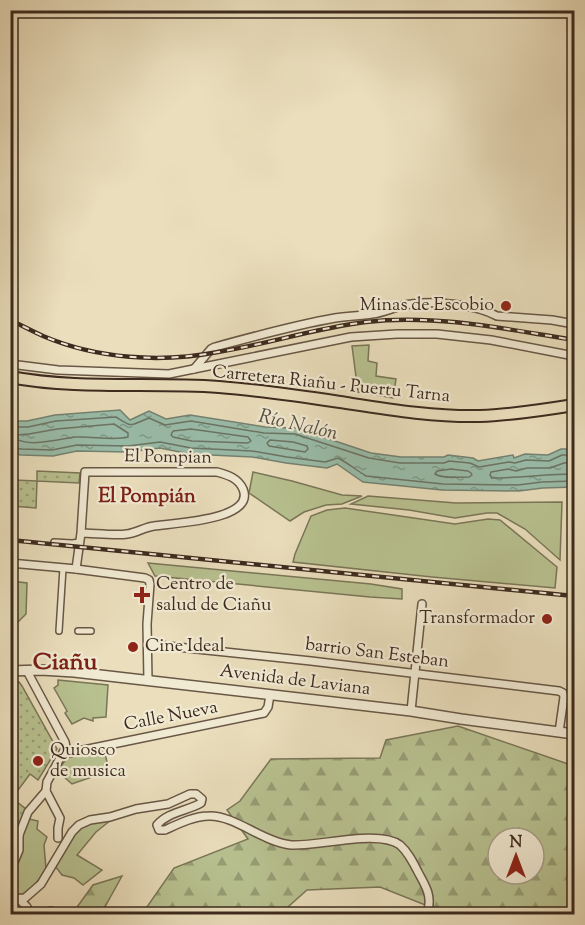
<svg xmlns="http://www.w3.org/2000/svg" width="585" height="925" font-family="'Sorts Mill Goudy',serif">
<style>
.green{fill:#b8c190;stroke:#7a7658;stroke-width:1.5}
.forest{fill:url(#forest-firs);stroke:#7a7658;stroke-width:1.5;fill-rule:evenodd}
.park{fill:url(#park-dots);stroke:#7a7658;stroke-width:1.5}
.water{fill:url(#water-ripples);stroke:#748272;stroke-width:1.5}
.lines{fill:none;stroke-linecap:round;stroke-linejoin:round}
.shore{stroke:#6b7464;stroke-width:1.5}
.pedestrian-casing{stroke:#685746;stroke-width:8}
.minor-casing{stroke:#685746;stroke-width:10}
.tertiary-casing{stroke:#685746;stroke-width:12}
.primary-casing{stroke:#3d2a1f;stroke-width:14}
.pedestrian{stroke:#f1ead3;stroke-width:5}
.minor{stroke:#f1ead3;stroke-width:7}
.tertiary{stroke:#f1ead3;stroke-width:9}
.primary{stroke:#eadebc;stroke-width:10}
.rail-casing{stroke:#3d2a1f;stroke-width:4.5}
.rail{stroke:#f1ead3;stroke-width:2;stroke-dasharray:7;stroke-linecap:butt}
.poi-dot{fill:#8f2418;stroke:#f1ead3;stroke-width:2}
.labels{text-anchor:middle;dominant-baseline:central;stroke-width:4.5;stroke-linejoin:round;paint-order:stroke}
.poi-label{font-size:18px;fill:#3d2a1f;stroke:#f1ead3;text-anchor:start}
.street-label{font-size:18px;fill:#3d2a1f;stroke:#f1ead3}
.water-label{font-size:20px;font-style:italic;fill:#544f42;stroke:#f1ead3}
.neighbourhood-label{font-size:20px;font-weight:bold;fill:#7a1f14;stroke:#f1ead3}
.district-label{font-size:24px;font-weight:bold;fill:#7a1f14;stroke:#f1ead3}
</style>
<defs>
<pattern id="forest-firs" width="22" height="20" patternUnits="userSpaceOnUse" patternTransform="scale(1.5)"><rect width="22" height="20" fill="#b8c190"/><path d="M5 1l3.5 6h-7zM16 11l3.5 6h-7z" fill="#979d75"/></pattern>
<pattern id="park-dots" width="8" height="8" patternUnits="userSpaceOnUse" patternTransform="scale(1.5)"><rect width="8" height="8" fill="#b8c190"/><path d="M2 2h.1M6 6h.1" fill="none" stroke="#979d75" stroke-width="1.8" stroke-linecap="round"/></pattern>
<pattern id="water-ripples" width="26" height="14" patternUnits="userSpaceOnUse" patternTransform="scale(1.5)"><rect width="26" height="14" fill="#99bdaa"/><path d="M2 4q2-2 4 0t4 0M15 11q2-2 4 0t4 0" fill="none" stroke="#7e9a8a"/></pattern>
</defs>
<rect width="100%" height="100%" fill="#eadebc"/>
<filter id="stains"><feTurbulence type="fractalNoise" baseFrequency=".00333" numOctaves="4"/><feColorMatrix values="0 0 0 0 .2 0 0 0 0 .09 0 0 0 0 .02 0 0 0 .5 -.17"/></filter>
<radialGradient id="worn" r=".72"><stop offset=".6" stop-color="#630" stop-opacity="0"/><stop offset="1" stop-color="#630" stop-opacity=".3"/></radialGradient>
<!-- green -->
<g class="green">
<polygon points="369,345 368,361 377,363 376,376 396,379 393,398 358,392 352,346"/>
<polygon points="253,472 292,481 342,495 362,496 342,504 326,505 304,512 290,521 249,493"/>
<polygon points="368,496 456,503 562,502 560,560 525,529 497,513 487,513 455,518 409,510 351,504"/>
<polygon points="345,508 455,524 488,519 500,520 557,567 555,588 432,577 293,562 295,554 311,516 327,510"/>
<polygon points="148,563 371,584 402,589 402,599 370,597 155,576"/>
<polygon points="11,581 27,583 26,614 18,622 13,622 13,633 17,633 16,648 11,648"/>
<polygon points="58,680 108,685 106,717 93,718 93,721 84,718 72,724 65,713 67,711 54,688 58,685"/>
<polygon points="104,749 109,771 72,784 57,771 68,757"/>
<path d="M29,819L38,821L37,829L47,837L44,845L46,869C38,882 28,897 11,896V877L17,864L21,835Z"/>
<path d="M111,820L96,832L77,855L102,870L83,885L74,878L62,875L55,866C72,836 72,823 111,820Z"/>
</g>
<!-- forest -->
<g class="forest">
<path d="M458,726L574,766V914H448L380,887L307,890L280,914H142L174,868L248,839L227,810L240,801L271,759L380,758L386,740ZM498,838H534V874H498Z"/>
<polygon points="122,876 101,914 72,914 93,885"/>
</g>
<!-- park -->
<g class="park">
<polygon points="11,470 14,470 14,480 37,481 37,471 80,473 79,483 37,481 36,508 11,506"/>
<polygon points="12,680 19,682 22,686 57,749 38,780 30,774 12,798 26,809 17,828 11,824 10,682"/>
</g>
<!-- water -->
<polygon class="water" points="120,410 130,420 149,411 166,419 190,415 265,427 296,428 371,453 401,457 444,457 448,455 473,458 478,461 513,455 514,458 525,454 548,455 561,449 574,449 574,487 543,488 519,491 442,490 363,482 337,464 327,468 286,463 252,457 190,454 160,448 128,452 77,451 53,456 21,455 11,453 11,421 27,421 55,415"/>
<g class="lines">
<!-- shore -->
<g class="shore">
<path d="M114,424L128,433V437C112,441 93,436 75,437C60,439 28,448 15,438L17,435L29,434L57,429Z"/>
<path d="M10,427H28L56,421L116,417C134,428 128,426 149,418L165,425L191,421L264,433L295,434L369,458L400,463H444L449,461L470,463L479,467L509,462L515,463L526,460L549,461L562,455H574"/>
<polygon points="191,429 248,437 251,441 248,443 192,441 173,437 171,435 173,431"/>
<polygon points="270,440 293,442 307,446 308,449 305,452 269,446 267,443"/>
<path d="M10,448L22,449L52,450L77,445L128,446L160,442L191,448L252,451L287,457L325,462L338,458C348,463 356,470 366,476L443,484L518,485L542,482L574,481"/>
<path d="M574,462L564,463L550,468H527L516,471L508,469L491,472L490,475L492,478C520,478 547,474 574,474"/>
<path d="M451,469L468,471L471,473L472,475L469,477C458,477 444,479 435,474L437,471Z"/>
</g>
<defs>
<g id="pedestrian">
<polyline points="54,542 72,543 80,542"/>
<polyline points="59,631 63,568"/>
<polyline points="78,631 91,631"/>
</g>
<g id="minor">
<polyline points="10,364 58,370 169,374 351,337 397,334 437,334 491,340 574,356"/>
<path d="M194,369L211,349L215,347C255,336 295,325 335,318C348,316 360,316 372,314C385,313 398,305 411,304C437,301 474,304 497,316L552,320L574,324"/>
<polyline points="572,391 574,390"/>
<polyline points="10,563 76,569 145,578 149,580 150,584 147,624 148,681"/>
<path d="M76,569L81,533L85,472H217C228,475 238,478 243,489C256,521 170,523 154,526C145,527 136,533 127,534C116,536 93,533 81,533"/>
<polyline points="148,644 311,661 559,691 563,693 564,697 559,732"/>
<polyline points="10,653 12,654"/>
<polyline points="27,671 65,742 66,747 47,782 46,791 60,818 58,828 58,838"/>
<polyline points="411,711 422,604"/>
<polyline points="64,754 264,713 268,707 270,695"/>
<polyline points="10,830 19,835"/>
<polyline points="10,872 19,850 19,835 28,812 46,791"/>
<path d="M10,899L25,898L41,884L72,832L79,825L90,820L110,817L136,809L168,804L190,794H196L202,799L201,803C187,811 168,812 157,825L159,830H165C178,824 194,816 209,816C234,815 263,842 291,845C317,847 378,829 400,845C408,852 413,862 418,872C425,885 432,895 428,910L422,914"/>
<polyline points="19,899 27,907 25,914"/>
<polyline points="49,914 51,911"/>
</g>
<polyline id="tertiary" points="10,671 41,670 74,672 411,711 461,719 574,734"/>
<path id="primary" d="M10,377C79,390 150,382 219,387C260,390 300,396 340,402C386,409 433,417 480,416C512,415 543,410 574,405"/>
</defs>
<!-- pedestrian casing -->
<use href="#pedestrian" class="pedestrian-casing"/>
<!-- minor casing -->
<use href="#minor" class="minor-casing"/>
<!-- tertiary casing -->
<use href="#tertiary" class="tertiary-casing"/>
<!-- primary casing -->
<use href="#primary" class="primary-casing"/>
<!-- pedestrian -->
<use href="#pedestrian" class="pedestrian"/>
<!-- minor -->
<use href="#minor" class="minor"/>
<!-- tertiary -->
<use href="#tertiary" class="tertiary"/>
<!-- primary -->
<use href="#primary" class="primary"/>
<defs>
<g id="rail">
<path d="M10,320C21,325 32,331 43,336C97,359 161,363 218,352C268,344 316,328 366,322C436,314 506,329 574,340"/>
<polyline points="10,540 574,596"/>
</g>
</defs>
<!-- rail casing -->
<use href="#rail" class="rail-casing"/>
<!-- rail -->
<use href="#rail" class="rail"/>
</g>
<!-- markers -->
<g class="poi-dot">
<circle cx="506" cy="306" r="6"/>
<path d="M139 586h6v6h6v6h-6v6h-6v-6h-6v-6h6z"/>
<circle cx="547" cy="619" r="6"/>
<circle cx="133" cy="647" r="6"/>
<circle cx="38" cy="761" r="6"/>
</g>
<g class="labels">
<!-- poi labels -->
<g class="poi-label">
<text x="494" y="306" text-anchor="end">Minas de Escobio</text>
<text x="156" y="585">Centro de<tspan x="156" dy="21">salud de Ciañu</tspan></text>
<text x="535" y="619" text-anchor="end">Transformador</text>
<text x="145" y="647">Cine Ideal</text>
<text x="50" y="751">Quiosco<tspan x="50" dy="21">de musica</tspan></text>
</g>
<!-- street labels -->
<g class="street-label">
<text transform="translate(331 385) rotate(6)">Carretera Riañu - Puertu Tarna</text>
<text transform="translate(168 458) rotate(1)">El Pompian</text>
<text transform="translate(377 654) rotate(7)">barrio San Esteban</text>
<text transform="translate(295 681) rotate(7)">Avenida de Laviana</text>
<text transform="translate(171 717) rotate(-11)">Calle Nueva</text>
</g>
<!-- water labels -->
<g class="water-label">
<text transform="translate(298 426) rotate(13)">Río Nalón</text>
</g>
<!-- neighbourhood labels -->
<g class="neighbourhood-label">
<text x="147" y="497">El Pompián</text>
</g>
<!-- district labels -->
<g class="district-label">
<text x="65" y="663">Ciañu</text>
</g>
</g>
<!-- margin -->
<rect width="585" height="925" fill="none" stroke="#eadebc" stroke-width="36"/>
<rect x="12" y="12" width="561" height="901" fill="none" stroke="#3d2a1f" stroke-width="3"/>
<rect x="18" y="18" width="549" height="889" fill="none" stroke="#3d2a1f" stroke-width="1.5"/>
<!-- north arrow -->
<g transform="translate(516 856)"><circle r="28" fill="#f1ead3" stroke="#a99d8b" stroke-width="1.5"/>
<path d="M0-4.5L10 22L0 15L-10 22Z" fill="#8f2418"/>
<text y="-9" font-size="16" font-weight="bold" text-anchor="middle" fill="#3d2a1f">N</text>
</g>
<rect width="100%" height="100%" filter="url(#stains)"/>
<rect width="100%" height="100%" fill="url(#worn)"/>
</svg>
